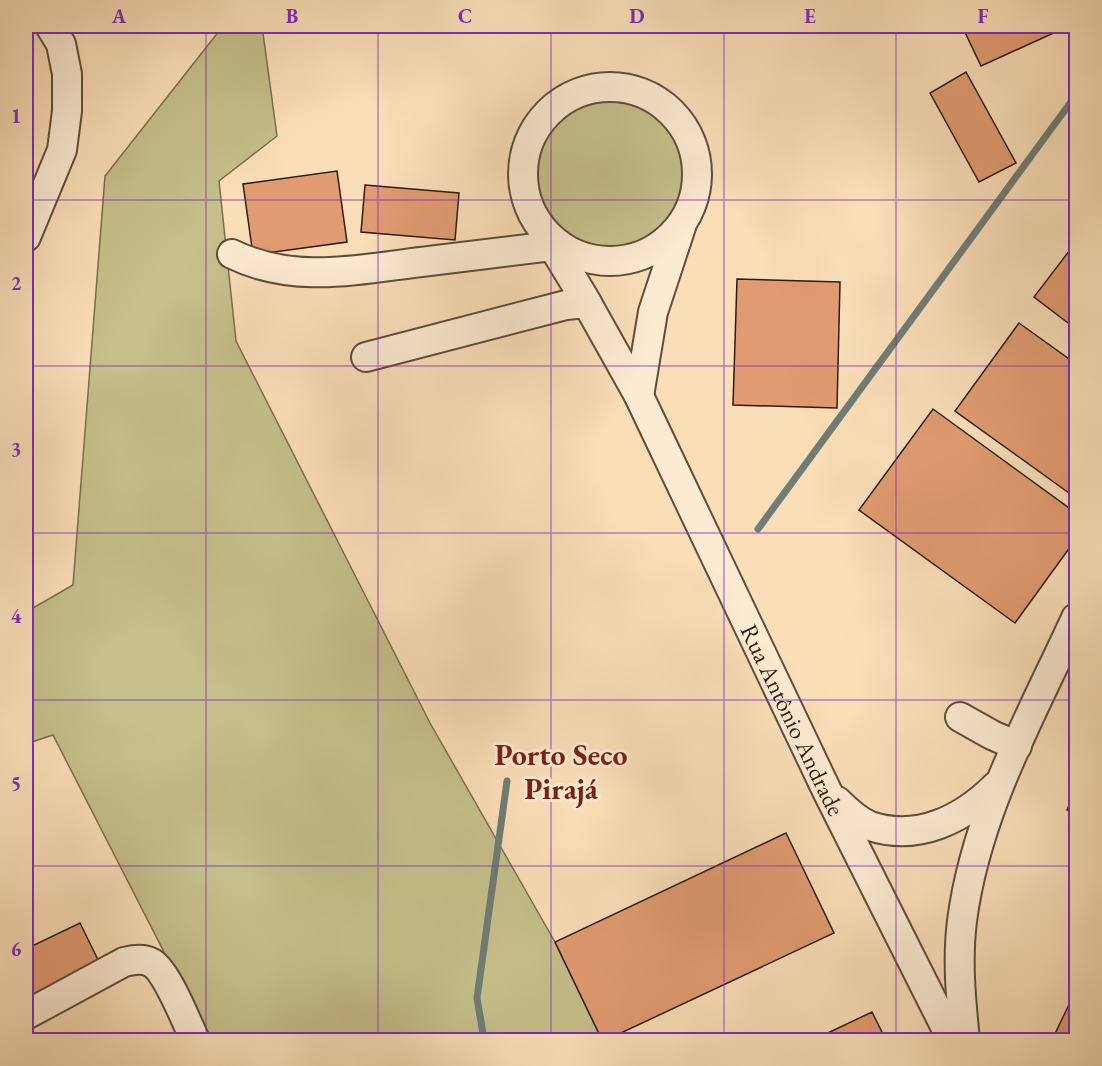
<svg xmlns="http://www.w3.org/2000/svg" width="1102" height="1066" font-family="'EB Garamond',serif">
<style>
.green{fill:#c5bf8a;stroke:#786e4f;stroke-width:1.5}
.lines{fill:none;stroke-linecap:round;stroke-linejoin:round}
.stream{stroke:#707c75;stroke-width:7}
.building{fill:#e09b72;stroke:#2a1d14;stroke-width:1.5}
.minor-casing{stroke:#5e4d3d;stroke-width:32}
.minor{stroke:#fcead1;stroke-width:28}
.grid{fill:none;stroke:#7b2cbf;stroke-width:1.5;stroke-opacity:0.55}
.labels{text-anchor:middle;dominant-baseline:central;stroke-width:6;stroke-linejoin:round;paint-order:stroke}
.street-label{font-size:24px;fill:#2a1d14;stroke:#fcead1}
.district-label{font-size:30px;font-weight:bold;fill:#7a1f14;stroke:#fcead1}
.neatline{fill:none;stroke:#7b2cbf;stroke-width:2}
.grid-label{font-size:20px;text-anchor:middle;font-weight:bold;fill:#7b2cbf}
</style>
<rect width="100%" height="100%" fill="#fadeb8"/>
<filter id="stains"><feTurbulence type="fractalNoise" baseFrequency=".00333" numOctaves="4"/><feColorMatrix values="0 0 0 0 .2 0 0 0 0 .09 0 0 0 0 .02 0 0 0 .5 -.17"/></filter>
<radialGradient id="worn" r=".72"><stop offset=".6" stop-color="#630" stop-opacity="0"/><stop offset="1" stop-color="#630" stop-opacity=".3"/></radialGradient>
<!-- green -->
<g class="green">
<polygon points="223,26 262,26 277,136 219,181 236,341 430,723 555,942 602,1040 209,1040 53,735 26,744 26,612 73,585 105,176"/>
<circle cx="610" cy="174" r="73"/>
</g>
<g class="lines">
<!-- stream -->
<g class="stream">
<polyline points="758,529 1076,95"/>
<polyline points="484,1040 477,998 507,781"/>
</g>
</g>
<!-- building -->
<g class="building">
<polygon points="962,26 1069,26 981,66"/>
<polygon points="966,72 1016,163 979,182 930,93"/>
<polygon points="337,171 347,242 253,255 243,184"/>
<polygon points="365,185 459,193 455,240 361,232"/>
<polygon points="1076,242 1076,329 1034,297"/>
<polygon points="737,279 840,282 837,408 733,405"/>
<polygon points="1019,323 1076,364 1076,483 1069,493 955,411"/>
<polygon points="933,409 1076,513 1076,539 1015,623 859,510"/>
<polygon points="1076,791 1076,815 1067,810"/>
<polygon points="786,833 834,933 606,1040 602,1040 555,942"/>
<polygon points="80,923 100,964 26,1000 26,949"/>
<polygon points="1076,990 1076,1040 1052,1040"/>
<polygon points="872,1012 886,1040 813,1040"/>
</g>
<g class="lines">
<defs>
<g id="minor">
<circle cx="610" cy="174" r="87"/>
<path id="s1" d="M544,232L583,296L639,396L827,791L952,1040"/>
<polyline points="26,237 62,150 67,111 67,74 61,44 50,26"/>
<path d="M232,254C293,284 356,270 421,262C465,257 508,251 552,246"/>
<polyline points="366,357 566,305 587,303"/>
<polyline points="639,396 653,312 681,227"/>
<polyline points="960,717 992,735 1017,746"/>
<path d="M837,801C846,810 858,821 870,826C918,842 963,819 996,786"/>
<path d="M26,1015L124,962C134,960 143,958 152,963C167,972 187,1023 195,1040"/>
<path d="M965,1040C961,1001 957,961 962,921C976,813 1031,716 1076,618"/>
</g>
</defs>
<!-- minor casing -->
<use href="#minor" class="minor-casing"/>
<!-- minor -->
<use href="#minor" class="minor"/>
</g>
<!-- grid -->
<path class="grid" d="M206,26V1040M378,26V1040M551,26V1040M724,26V1040M896,26V1040M26,200H1076M26,366H1076M26,533H1076M26,700H1076M26,866H1076"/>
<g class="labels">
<!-- street labels -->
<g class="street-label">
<text stroke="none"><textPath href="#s1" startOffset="548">Rua Antônio Andrade</textPath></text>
</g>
<!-- district labels -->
<g class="district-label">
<text x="561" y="754">Porto Seco<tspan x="561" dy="34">Pirajá</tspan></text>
</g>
</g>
<!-- margin -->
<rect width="1102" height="1066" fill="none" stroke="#fadeb8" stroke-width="66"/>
<rect x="33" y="33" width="1036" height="1000" class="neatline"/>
<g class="grid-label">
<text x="119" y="23">A</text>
<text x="292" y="23">B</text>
<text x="465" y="23">C</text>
<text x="637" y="23">D</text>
<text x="810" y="23">E</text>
<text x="983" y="23">F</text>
<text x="16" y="123">1</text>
<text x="16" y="290">2</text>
<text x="16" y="456">3</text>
<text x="16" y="623">4</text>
<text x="16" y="790">5</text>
<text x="16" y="956">6</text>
</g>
<rect width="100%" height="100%" filter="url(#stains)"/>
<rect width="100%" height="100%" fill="url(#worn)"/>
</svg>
